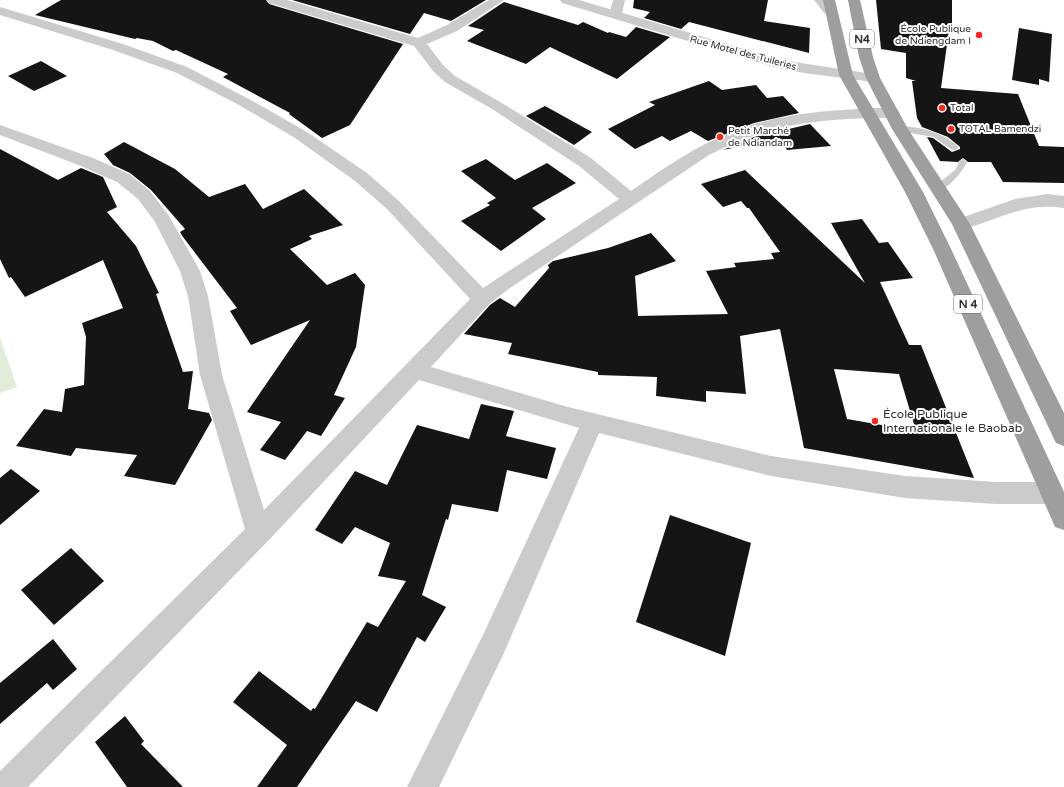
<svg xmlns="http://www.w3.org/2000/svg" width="1064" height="787" font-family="'Varela Round',sans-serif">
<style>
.green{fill:#e1ecda}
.building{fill:#151515;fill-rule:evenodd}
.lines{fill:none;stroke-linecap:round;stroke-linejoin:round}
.service{fill:#cbcbcb;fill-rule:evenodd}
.minor{fill:#cbcbcb;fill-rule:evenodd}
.tertiary{fill:#cbcbcb;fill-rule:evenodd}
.trunk{fill:#9e9e9e;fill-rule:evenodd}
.poi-dot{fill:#f42a20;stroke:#fff;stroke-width:1.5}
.labels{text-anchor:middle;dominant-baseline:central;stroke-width:4;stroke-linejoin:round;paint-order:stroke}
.far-poi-label{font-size:10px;fill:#2e2e2e;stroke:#fff;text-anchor:start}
.far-street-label{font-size:10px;fill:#2e2e2e;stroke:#fff}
.shield{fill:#fff;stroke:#6d6d6d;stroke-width:1}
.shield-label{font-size:11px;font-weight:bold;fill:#2e2e2e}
.poi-label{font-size:12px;fill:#2e2e2e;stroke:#fff;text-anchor:start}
</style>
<rect width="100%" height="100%" fill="#fff"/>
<!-- green -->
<polygon class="green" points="0,338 17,387 0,393"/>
<!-- building -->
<g class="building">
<polygon points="61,0 266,0 269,4 403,44 350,125 322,138 289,114 290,113 223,77 228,74 176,50 173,51 153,41 137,38 135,39 35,15"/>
<polygon points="292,0 486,0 451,21 424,13 410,34"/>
<polygon points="634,0 768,0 764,21 810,28 809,53 689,22 681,29 644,18 650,12 633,8"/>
<polygon points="876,0 952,0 952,31 949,30 941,88 1018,94 1039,146 1064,147 1064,183 1003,182 991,162 968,162 963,158 958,162 940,161 927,137 933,138 952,152 960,149 960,147 948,137 922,127 917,118 912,81 916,81 906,78 906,53 881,49"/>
<polygon points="504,2 578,25 583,22 608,33 609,32 626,37 636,27 670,37 617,79 550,47 526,64 467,41 484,30 468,26"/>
<polygon points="1019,28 1052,34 1049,82 1039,79 1039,85 1012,80"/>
<polygon points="41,61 67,76 34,91 8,76"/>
<polygon points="709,81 722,90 756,85 767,98 783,96 799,113 754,123 708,141 691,131 670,141 662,136 635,149 608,129 655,105 649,102"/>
<polygon points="545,106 592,132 574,145 526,116"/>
<polygon points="810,124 831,146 787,150 780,138 723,150 754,137"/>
<polygon points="124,142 175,169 209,197 245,184 263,209 304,189 343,225 309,236 312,239 290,249 327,285 355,273 365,285 356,347 334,395 345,398 321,436 307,431 285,460 260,450 281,422 247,412 310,320 251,345 230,311 237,308 183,237 180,232 185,229 151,190 130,173 113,165 104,154"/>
<polygon points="0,149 58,180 81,168 103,177 117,207 107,212 136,246 159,293 156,294 183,372 193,371 188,409 209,413 212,420 175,485 124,476 137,455 76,448 71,456 16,446 44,409 62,412 65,389 84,385 86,337 82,323 123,308 103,260 25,297 11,277 9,278 0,259"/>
<polygon points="486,159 515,180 547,163 576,183 532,208 546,219 501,251 461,221 490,205 487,203 496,198 461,171"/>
<path d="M745,170L865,283L831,223L862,219L879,243L888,242L913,278L880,282L909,345H921L974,478L804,448L780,329L740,336L746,394L706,391V402L656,396L657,377L598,375V372L508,354L512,343L464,334L490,305L500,298L515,307L549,268L548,265L553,261L608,248L651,233L676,261L635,276L638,316L728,314L706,271L736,267L734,263L774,259L771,253L780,252L749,208H747L741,201L723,207L701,184ZM834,369L899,374L916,431L847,419Z"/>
<polygon points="481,404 514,411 506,436 556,448 547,479 507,470 498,512 452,504 448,520 446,519 422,595 446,607 425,642 417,637 377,712 356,701 297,787 257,787 287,745 233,702 259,671 311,711 313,708 315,709 367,622 378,627 406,581 378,576 390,543 355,527 342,544 315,530 355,471 387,485 417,425 469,439"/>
<polygon points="11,469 40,491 0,525 0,478"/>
<polygon points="670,515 751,543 725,656 636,622"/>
<polygon points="71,548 104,581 54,625 21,590"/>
<polygon points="53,639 77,669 53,690 47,683 0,724 0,683"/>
<polygon points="125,716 144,741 141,744 183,787 127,787 95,742"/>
</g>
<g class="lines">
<!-- service -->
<g class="service">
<path d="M897,127C915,124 948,134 959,148L955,150H952L934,137L897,131Z"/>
<path d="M963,159L967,162C963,171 946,193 935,190V186L955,170L960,160Z"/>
</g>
<!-- minor -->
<g class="minor">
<path d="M267,0H287L418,38L447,25L489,0H504L457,31L427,44L443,65L455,76L502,103L591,158L631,191C666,167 701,142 742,128C774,117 809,112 843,110C860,109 881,106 897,110L900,113L897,116L892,118C825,118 769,123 709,155L510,288L489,304L431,367L568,407L771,456L905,476L996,482H1052L1061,485L1064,493L1061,501L1052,504H996L905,498L771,476L599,433L503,655L439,787H407L483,635L579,428L419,380L268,541L28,787H0V771L245,529L200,375L188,296L180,271L155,222L138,199L117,182L81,166L0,135V125L93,158L129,174L150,191L169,216L200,271L208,296L222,375L264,510L470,299L387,209L355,181L295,138L239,105L177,73L113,50L0,15V7L123,44L187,67L249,99L307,132L367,173L399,201L483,288L619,199L579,166L492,109L445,82L433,71L414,46L269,3Z"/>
<polygon points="613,0 625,0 621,18 616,19 609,15"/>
<polygon points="814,0 827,0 836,11 830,15 825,14"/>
<path d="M1048,194L1064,196V208C1023,202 998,220 961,230L955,228L952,224L955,220L1015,199Z"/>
</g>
<!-- tertiary -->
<polygon class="tertiary" points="560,0 579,0 781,60 873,74 878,75 880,78 878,81 873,82 804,73 774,67 562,3"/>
<!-- trunk -->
<g class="trunk">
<polygon points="823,0 835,0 853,75 923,192 952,251 1064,492 1064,530 1055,527 934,251 905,192 839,75"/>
<polygon points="848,0 860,0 873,57 880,78 908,129 970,224 1064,413 1064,446 1056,443 952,224 892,129 866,78 859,57"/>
</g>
</g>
<!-- markers -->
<g class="poi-dot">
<circle cx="979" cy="35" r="4"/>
<circle cx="942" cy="108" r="4"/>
<circle cx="951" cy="129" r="4"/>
<circle cx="720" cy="137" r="4"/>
<circle cx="875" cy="421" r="4"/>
</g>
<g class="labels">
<!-- far-poi labels -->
<g class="far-poi-label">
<text x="971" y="29" text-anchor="end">École Publique<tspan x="971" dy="12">de Ndiengdam I</tspan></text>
<text x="950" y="108">Total</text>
<text x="959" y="129">TOTAL Bamendzi</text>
<text x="728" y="131">Petit Marché<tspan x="728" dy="12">de Ndiandam</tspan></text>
</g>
<!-- far-street labels -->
<g class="far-street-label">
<text transform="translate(743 53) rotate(15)">Rue Motel des Tuileries</text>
</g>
<!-- shield labels -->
<g class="shield">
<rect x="850" y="30" width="24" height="18" rx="3"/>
<rect x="954" y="295" width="28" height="18" rx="3"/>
</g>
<g class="shield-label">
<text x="862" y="39">N4</text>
<text x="968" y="304">N 4</text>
</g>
<!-- poi labels -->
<g class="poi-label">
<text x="883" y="414">École Publique<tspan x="883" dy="14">Internationale le Baobab</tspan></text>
</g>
</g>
</svg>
